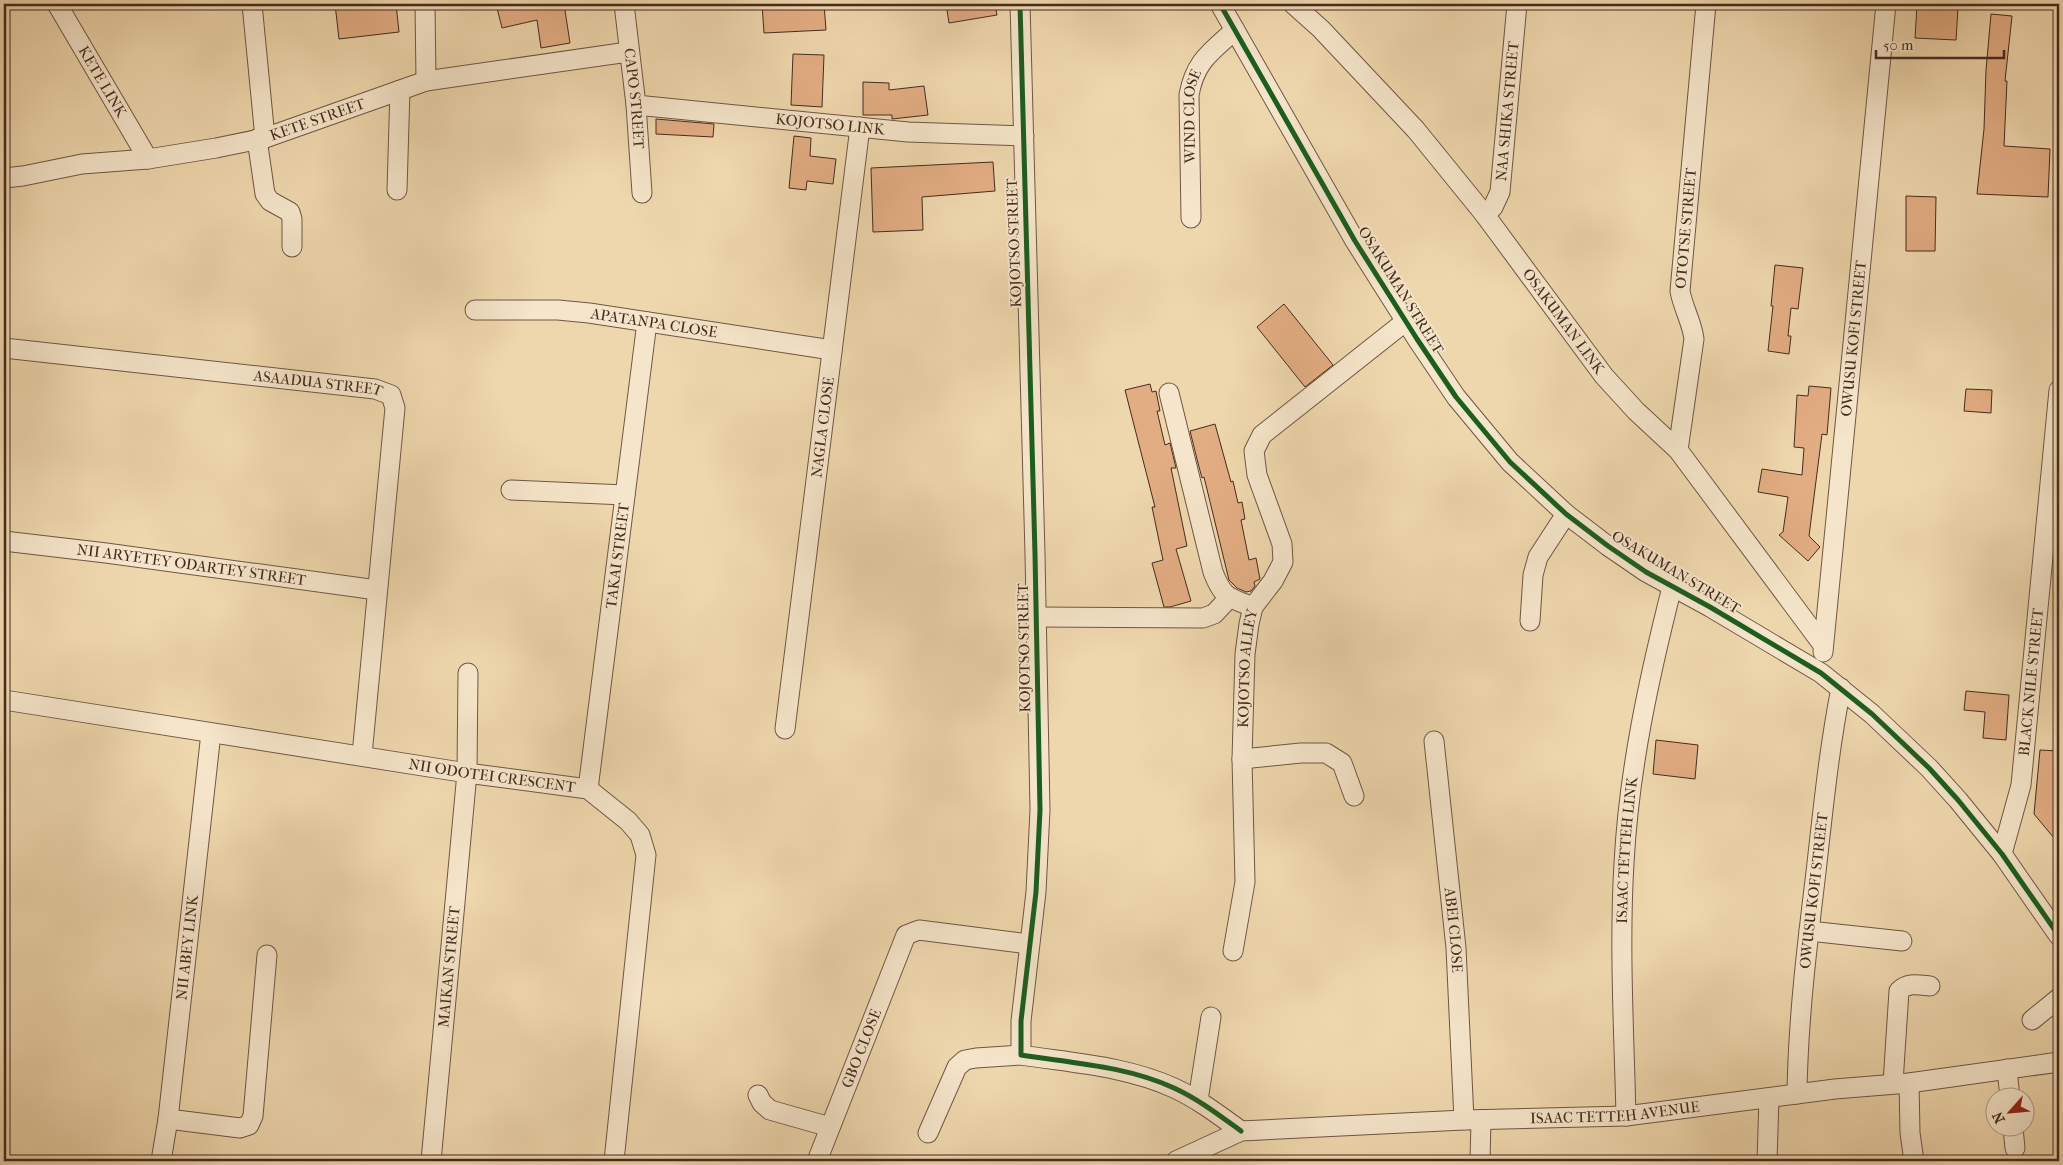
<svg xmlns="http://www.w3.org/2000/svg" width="2063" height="1165" font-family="'IM FELL French Canon',serif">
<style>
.building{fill:#e3ad83;stroke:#452b20}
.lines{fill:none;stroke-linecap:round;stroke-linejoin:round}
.minor-casing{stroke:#705643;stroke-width:21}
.minor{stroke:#f5e5ca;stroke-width:19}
.cycleway-casing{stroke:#f5e5ca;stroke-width:8}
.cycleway{stroke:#1b5e20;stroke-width:5}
.labels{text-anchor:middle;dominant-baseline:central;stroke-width:4;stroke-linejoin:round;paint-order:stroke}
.street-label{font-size:15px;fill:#452b20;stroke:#f5e5ca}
</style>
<rect width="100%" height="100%" fill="#efd7ad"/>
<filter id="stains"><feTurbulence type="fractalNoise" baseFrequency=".004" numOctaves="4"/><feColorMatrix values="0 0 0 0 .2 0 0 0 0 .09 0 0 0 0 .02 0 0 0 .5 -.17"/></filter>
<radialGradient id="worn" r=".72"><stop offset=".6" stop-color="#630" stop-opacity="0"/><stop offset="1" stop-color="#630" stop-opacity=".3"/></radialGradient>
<!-- building -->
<g class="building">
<polygon points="335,4 396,4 399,32 339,39"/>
<polygon points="496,4 564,4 570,43 541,48 537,20 502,28"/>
<polygon points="762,4 824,4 826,30 764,33"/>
<polygon points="946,4 995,4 997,15 949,23"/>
<polygon points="1917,5 1958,8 1956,40 1915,38"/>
<polygon points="1991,14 2012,16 2005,81 2007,81 2004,146 2050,149 2048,197 1977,194 1984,129 1986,70"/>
<polygon points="793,54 824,55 822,107 791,105"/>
<polygon points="863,82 889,83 889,90 924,86 928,115 892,119 892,115 863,115"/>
<polygon points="656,119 714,124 713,137 656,134"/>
<polygon points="794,136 811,138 810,156 836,159 833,184 807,181 806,190 789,188"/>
<polygon points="993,162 995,191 922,197 923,230 873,232 871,168"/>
<polygon points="1906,196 1936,197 1935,251 1906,251"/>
<polygon points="1775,265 1803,268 1798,309 1791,308 1788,336 1791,336 1789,354 1768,351 1773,306 1771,306"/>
<polygon points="1284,304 1333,365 1305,387 1257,327"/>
<polygon points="1150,384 1152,392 1156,391 1160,411 1157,411 1165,445 1170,443 1176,468 1171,468 1187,546 1176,549 1191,601 1170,607 1164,607 1152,563 1163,560 1152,507 1155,507 1125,390"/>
<polygon points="1809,386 1831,388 1827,435 1822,434 1809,536 1820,547 1808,561 1779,535 1783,532 1788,497 1758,492 1762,469 1802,475 1804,448 1794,447 1796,413 1797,395 1808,396"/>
<polygon points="1966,389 1992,390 1991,413 1964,411"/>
<polygon points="1215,424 1231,482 1233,481 1238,503 1242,502 1245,519 1241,520 1249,560 1256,558 1260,579 1254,582 1255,586 1251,591 1246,592 1237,588 1229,580 1204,477 1202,478 1198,463 1190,431"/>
<polygon points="1966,691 2009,695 2006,740 1983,738 1985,712 1964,710"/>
<polygon points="1656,740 1698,745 1695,779 1653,774"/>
<polygon points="2040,750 2059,751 2059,844 2034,814"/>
</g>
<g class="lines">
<defs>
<g id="minor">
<path id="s1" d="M57,4L148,159"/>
<polyline points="252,4 265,138"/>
<polyline points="425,4 426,81"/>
<path id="s2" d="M624,4L636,105L642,193"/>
<path d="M1020,4L1035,554L1040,810L1036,892L1021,1021V1055C1072,1063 1126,1066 1174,1088C1198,1099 1219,1115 1241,1131"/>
<polyline points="1220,4 1355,241 1417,339 1456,397 1510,462 1566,514 1608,546 1646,572 1710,607 1821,673 1872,714 1929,768 1958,800 2002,854 2059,936"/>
<path id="s3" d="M1293,4L1321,29L1416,130L1485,215L1604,376L1636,411L1678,450L1823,645"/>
<path id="s4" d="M636,105L908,132L1024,136"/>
<polyline points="257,139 265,194 270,201 290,212 292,219 292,247"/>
<path id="s5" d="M4,178L23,176L82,164L148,159L216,148L265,138L426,81L628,52"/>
<polyline points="397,190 400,90"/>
<path id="s6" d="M1485,215L1493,207L1500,192L1517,4"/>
<path id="s7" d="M1191,218L1189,95C1195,61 1211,52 1235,30"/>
<path id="s8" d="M475,310H558L589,313L832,350"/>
<path id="s9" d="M4,348L375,389L391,395L395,408L362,755"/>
<path d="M1169,393L1213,572C1223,598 1228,597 1253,607"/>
<path id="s10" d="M1678,450L1694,339C1692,322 1683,308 1680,291L1706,4"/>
<polyline points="511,490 625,495"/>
<path id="s11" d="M4,541L106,553L377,590"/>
<polyline points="1036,617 1203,618 1214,614 1229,598"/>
<polyline points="1530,621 1533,575 1538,557 1566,514"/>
<path id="s12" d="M1823,652L1886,4"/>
<path id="s13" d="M4,700L467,773L588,789L628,821L640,835L646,855L614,1161"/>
<path id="s14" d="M785,729L860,127"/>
<path id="s15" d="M1434,741L1456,948L1464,1120"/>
<polyline points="1242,759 1301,753 1326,753 1342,763 1354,796"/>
<path id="s16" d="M588,789L647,322"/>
<path id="s17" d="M2002,854L2021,785L2059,390"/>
<polyline points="1809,931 1902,941"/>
<path id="s18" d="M1233,951L1245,882L1242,759L1245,654L1249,624L1253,607L1273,581L1283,562L1282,544L1257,475L1254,451L1262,435L1406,321"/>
<polyline points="2032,1020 2059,998"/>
<polyline points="2007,1069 2010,1098"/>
<path d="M1893,1083L1899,991C1908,982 1919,985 1930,986"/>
<polyline points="1909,1083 1910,1133 1914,1161"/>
<path id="s19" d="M1797,1094C1798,1020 1807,946 1816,872C1823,810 1829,749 1841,688"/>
<polyline points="758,1095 762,1103 770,1110 830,1127"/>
<polyline points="1198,1100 1211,1017"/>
<path id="s20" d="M1626,1116C1624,1032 1619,947 1624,863C1629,769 1649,678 1672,587"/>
<polyline points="168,1119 240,1128 249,1125 253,1116 267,955"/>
<polyline points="2013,1128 2015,1148"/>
<polyline points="928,1133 957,1067 965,1060 976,1058 1021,1055"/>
<path id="s21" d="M161,1161L168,1119L211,733"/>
<path id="s22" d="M431,1161L467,773L468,673"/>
<path id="s23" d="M817,1161L906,935L919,930L1029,944"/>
<path id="s24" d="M1176,1161L1241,1131L1464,1120L1626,1116L1835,1089L1909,1083L2059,1062"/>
<polyline points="1480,1161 1481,1120"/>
<polyline points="1767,1161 1769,1098"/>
</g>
</defs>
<!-- minor casing -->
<use href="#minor" class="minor-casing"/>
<!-- minor -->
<use href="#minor" class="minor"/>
<defs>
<g id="cycleway">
<path d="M1020,4L1035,554L1040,810L1036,892L1021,1021V1055C1072,1063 1126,1066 1174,1088C1198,1099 1219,1115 1241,1131"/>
<polyline points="1220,4 1355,241 1417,339 1456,397 1510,462 1566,514 1608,546 1646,572 1710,607 1821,673 1872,714 1929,768 1958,800 2002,854 2059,936"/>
</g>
</defs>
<!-- cycleway casing -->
<use href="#cycleway" class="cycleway-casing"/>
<!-- cycleway -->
<use href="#cycleway" class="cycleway"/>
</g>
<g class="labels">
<!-- street labels -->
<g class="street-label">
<text stroke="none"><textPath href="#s1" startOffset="90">KETE LINK</textPath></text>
<text stroke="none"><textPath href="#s2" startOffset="95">CAPO STREET</textPath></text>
<text stroke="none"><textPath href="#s6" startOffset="109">NAA SHIKA STREET</textPath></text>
<text stroke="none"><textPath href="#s7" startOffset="102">WIND CLOSE</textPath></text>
<text stroke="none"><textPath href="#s5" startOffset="320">KETE STREET</textPath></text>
<text stroke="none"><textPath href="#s4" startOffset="195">KOJOTSO LINK</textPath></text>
<text stroke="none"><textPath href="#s10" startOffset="225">OTOTSE STREET</textPath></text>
<text transform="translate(1014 243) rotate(-92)">KOJOTSO STREET</text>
<text transform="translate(1401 290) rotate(58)">OSAKUMAN STREET</text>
<text stroke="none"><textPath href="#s3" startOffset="418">OSAKUMAN LINK</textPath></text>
<text stroke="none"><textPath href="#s8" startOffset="180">APATANPA CLOSE</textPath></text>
<text stroke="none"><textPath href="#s12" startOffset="315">OWUSU KOFI STREET</textPath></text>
<text stroke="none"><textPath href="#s9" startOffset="316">ASAADUA STREET</textPath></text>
<text stroke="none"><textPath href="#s14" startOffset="304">NAGLA CLOSE</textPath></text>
<text stroke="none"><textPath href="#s16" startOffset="235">TAKAI STREET</textPath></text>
<text stroke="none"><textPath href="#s11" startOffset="189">NII ARYETEY ODARTEY STREET</textPath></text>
<text transform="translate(1676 572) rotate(31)">OSAKUMAN STREET</text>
<text transform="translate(1024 648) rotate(-91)">KOJOTSO STREET</text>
<text stroke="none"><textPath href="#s18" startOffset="284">KOJOTSO ALLEY</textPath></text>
<text stroke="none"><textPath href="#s17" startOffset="175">BLACK NILE STREET</textPath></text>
<text stroke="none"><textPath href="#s13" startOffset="494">NII ODOTEI CRESCENT</textPath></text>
<text stroke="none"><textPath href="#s20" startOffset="266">ISAAC TETTEH LINK</textPath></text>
<text stroke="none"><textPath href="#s19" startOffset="204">OWUSU KOFI STREET</textPath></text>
<text stroke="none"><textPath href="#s15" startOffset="190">ABEI CLOSE</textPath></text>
<text stroke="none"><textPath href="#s21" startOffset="215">NII ABEY LINK</textPath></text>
<text stroke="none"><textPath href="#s22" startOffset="195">MAIKAN STREET</textPath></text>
<text stroke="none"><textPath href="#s23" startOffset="121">GBO CLOSE</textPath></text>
<text stroke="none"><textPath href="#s24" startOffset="446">ISAAC TETTEH AVENUE</textPath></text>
</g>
</g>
<!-- margin -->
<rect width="2063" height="1165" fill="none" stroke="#efd7ad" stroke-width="20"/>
<rect x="5" y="5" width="2053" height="1155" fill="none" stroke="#452b20" stroke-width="2.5"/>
<rect x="10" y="10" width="2043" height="1145" fill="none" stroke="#452b20"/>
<!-- north arrow -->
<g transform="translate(2010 1112) rotate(243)"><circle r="24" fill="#f5e5ca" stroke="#af9b86"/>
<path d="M0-4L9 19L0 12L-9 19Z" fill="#8f2418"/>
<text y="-8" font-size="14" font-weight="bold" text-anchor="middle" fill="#452b20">N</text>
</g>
<!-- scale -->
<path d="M1876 50v8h128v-8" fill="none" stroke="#452b20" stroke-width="2.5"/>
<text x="1883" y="50" font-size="15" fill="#452b20" stroke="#f5e5ca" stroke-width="4" paint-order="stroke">50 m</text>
<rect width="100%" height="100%" filter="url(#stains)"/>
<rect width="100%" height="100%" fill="url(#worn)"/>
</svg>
